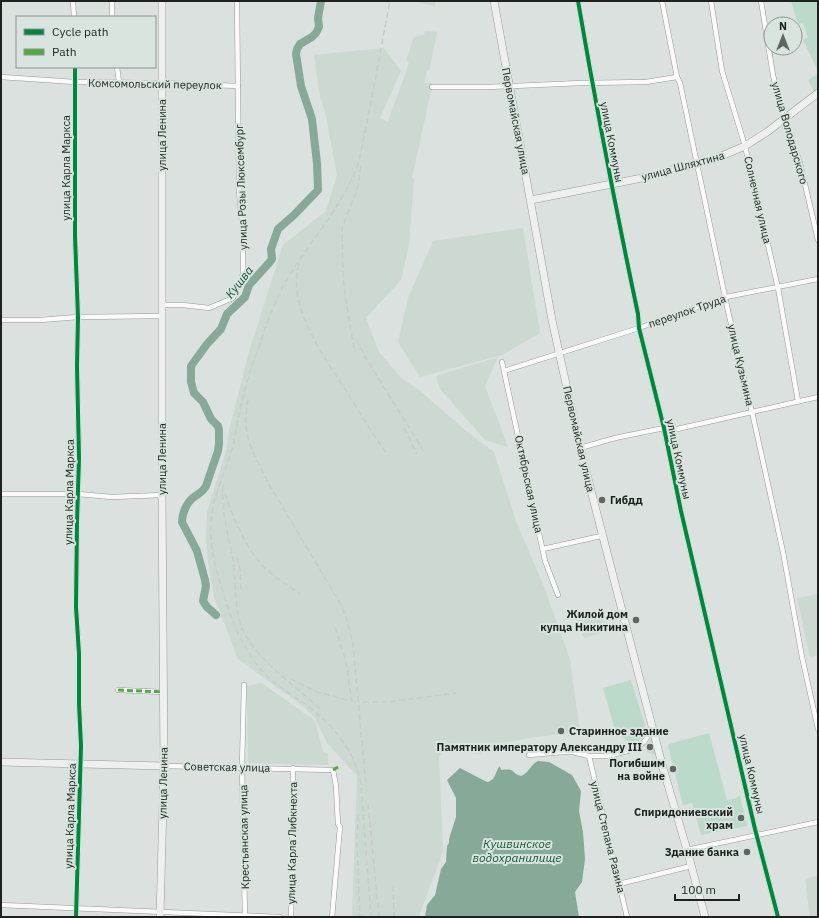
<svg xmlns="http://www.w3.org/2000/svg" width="819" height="918" font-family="'IBM Plex Sans',sans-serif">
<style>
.built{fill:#cbd9d1}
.green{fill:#bbdac9}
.water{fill:#86aa97}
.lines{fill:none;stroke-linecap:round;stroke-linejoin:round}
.river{stroke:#86aa97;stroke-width:8}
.street-casing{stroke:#959a97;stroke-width:5.5}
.secondary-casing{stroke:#959a97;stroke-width:8}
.street{stroke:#fafafa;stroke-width:4.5}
.secondary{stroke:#edf0ee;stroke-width:7}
.rail{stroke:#c9cbca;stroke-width:1.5;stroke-dasharray:6 3;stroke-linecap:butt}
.quiet{stroke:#52aa43;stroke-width:3;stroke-dasharray:6 3;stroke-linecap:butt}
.cycleway-casing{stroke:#d8e4dd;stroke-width:6}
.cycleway{stroke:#00873e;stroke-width:4}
.poi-dot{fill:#606562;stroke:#d8e4dd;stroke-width:1.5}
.labels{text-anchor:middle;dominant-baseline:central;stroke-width:4;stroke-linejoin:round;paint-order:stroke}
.street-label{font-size:11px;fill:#1d221f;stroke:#d8e4dd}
.poi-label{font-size:11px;font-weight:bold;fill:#1d221f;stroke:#d8e4dd;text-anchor:end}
.water-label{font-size:12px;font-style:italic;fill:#165438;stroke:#d8e4dd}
</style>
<rect width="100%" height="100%" fill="#dbe1de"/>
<!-- built -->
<g class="built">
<polygon points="411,1 447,1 435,1 435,6"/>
<polygon points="425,31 437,32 429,71 427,70 424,83 432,83 432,87 412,178 414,179 409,245 401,280 366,318 379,352 401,378 419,390 465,430 494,452 516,521 545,589 570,660 580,732 535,737 509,742 481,743 482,754 443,751 439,757 443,851 419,917 352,917 357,776 327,743 315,718 304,707 238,659 214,597 209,569 206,540 207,512 226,451 229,430 250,348 283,245 326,211 337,175 325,111 320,97 314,55 384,48 401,71 380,118 388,122 409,63 406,61 414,37 424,35"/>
<polygon points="523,228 540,333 502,355 420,377 398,342 408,298 433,241"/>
<polygon points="498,357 485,386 508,447 485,440 440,389 436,376"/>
<polygon points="818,594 818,655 810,657 797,598"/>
<polygon points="581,610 595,612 602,617 607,631 584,638 574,615"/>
<polygon points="262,683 315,721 323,752 328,754 328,765 248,763 247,686"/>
<polygon points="818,875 818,917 810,917 805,879"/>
</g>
<!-- green -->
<g class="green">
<polygon points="791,1 818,1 818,71 803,40 808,37 803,23 798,24"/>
<polygon points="818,74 818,90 815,93 808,80"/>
<polygon points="631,680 645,725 639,742 632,744 616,733 603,688"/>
<polygon points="709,733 727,800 736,798 740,795 747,826 701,835 692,803 683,805 668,746 669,744"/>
<polygon points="651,739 653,739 657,755 655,755 648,752 646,747"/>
</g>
<!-- water -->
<path class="water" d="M538,761L549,762L572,775L581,791L579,811L583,832L585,859L582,882L575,892L579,917H425L427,905L435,895L441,869L446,862L447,846L449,843V839L456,817V798L447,780L460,768L487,782C496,781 495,771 500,766L501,770C517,768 510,773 521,776C529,773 531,764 538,761Z"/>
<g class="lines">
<!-- river -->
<path class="river" d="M216,615L207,607L203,601L206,586L205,580L197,551L182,522C182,513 187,502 194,497C199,493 203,492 206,486L218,451L219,444V430L218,426L211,419L203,402L194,393L191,382V366L207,344L221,329L227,314L245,297L249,285L269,263L272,259L271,249L278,229L294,215L318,190L317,163L312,119L301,86L296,54L297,49L300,44L312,37L316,33L319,27L318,18L321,1"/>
<defs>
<g id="street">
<polyline points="73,1 74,17"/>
<polyline points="112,1 112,17"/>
<path d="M578,1C596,106 616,210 638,314L639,328L664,428L681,511L755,829L778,917"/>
<polyline points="662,1 677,77 680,83 728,311 752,412 783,552 802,657 818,729"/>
<polyline points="711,1 722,71 745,146 778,288 798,401"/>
<polyline points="761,1 773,75 782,113 800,163 818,240"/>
<polyline points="75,67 75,236 78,317 77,366 79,458 77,523 76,607 79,654 79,704 81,746 76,917"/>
<polyline points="117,67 119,82"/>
<polyline points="1,77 75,82 162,83 238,86"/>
<polyline points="432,87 488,87 581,83 646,82 677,77"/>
<polyline points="162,305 183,305 209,308 233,298 243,274 243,234 239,191 237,1"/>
<polyline points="1,320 40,320 78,317 162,316"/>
<polyline points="502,362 545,561 558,595"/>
<polyline points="504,371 639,328 726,297 818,279"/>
<polyline points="664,432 818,397"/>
<polyline points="580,448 615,438 664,428"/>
<polyline points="1,494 78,494 112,497 162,495"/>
<polyline points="543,549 601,536"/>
<polyline points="244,685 242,767 245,917"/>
<polyline points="118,690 163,692"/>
<polyline points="529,755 563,752 572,752 589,756 608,756 635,749 644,742 653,729"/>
<polyline points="589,756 627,917"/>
<polyline points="164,766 333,770 336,786 338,824 340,827 332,917"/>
<polyline points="687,850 818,822"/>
<polyline points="619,884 691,866"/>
<polyline points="1,905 280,917"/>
<polyline points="291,917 293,768"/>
</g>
<g id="secondary">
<polyline points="494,1 552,320 580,448 640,680 663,768 687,850 705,917"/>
<polyline points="531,200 647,177 712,160 745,146 767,132 818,93"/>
<polyline points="1,762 164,766"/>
<polyline points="160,917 164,766 162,495 162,1"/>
</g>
</defs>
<!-- street casing -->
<use href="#street" class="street-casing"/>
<!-- secondary casing -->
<use href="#secondary" class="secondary-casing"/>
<!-- street -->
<use href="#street" class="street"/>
<!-- secondary -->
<use href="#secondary" class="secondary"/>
<!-- rail -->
<g class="rail">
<path d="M366,127C363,140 361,154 357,167C341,209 308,243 286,281C274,302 266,324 259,347C254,360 249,373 246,386C242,400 239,415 236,430C234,437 234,445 231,452C225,474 213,496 211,520C209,540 214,563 220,582C229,614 241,648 264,673C275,685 291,694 305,704C333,724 355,751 361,785L371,917"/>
<polyline points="365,133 390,1"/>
<path d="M299,264C286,305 325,359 347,392C360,414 374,435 388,456"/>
<polyline points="356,339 365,357 423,450"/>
<polyline points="354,348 347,307 343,279 342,228 358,187 361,164"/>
<polyline points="248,399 245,423 249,442 256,459 270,486 340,603 347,620 353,644 366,786"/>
<polyline points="404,428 417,454"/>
<path d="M223,485C221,511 228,534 233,559C236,582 234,608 242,628C255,659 296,686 320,709"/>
<path d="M225,493C230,511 245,545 257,559C268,574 285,583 300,594"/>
<polyline points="237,557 240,569 241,591"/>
<polyline points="335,627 346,662 352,702"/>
<polyline points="291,679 317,692 350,701"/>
<polyline points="363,702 388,702 456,693"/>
<polyline points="368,804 379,917"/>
<polyline points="358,815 357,845 360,917"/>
<polyline points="393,885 394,917"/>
</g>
<!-- quiet -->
<g class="quiet">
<polyline points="118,690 163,692"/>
<polyline points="333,770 338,767"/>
</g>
<defs>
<g id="cycleway">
<path d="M578,1C596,106 616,210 638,314L639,328L664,428L681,511L755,829L778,917"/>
<polyline points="75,67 75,236 78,317 77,366 79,458 77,523 76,607 79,654 79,704 81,746 76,917"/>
</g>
</defs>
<!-- cycleway casing -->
<use href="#cycleway" class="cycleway-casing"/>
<!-- cycleway -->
<use href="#cycleway" class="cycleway"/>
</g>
<!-- markers -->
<g class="poi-dot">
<circle cx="602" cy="500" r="4"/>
<circle cx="636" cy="620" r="4"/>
<circle cx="561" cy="731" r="4"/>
<circle cx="650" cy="747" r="4"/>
<circle cx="673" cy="769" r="4"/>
<circle cx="741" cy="818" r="4"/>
<circle cx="747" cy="852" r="4"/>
</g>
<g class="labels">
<!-- street labels -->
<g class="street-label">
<text transform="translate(155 84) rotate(1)">Комсомольский переулок</text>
<text transform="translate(516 121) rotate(79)">Первомайская улица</text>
<text transform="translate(790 133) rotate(74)">улица Володарского</text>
<text transform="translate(162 135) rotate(-90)">улица Ленина</text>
<text transform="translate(612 142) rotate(79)">улица Коммуны</text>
<text transform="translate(683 166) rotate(-15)">улица Шляхтина</text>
<text transform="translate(66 168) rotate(-90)">улица Карла Маркса</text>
<text transform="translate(241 187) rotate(-92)">улица Розы Люксембург</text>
<text transform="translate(758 200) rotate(77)">Солнечная улица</text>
<text transform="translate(687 311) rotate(-19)">переулок Труда</text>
<text transform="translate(741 365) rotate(77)">улица Кузьмина</text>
<text transform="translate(579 439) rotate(77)">Первомайская улица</text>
<text transform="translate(162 459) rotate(-90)">улица Ленина</text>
<text transform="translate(679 459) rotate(78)">улица Коммуны</text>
<text transform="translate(529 484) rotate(78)">Октябрьская улица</text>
<text transform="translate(69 492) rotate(-89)">улица Карла Маркса</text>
<text transform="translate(227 767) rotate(1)">Советская улица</text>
<text transform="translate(752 774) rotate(77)">улица Коммуны</text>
<text transform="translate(163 783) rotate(-89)">улица Ленина</text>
<text transform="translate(70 816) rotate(-88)">улица Карла Маркса</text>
<text transform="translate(244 837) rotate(-91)">Крестьянская улица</text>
<text transform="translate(608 837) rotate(76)">улица Степана Разина</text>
<text transform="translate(292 843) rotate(-89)">улица Карла Либкнехта</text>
</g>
<!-- poi labels -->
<g class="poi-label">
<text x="610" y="500" text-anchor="start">Гибдд</text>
<text x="628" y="614">Жилой дом<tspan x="628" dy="13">купца Никитина</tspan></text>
<text x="569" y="731" text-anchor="start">Старинное здание</text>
<text x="642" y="747">Памятник императору Александру III</text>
<text x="665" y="763">Погибшим<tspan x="665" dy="13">на войне</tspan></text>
<text x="733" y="812">Спиридониевский<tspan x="733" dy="13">храм</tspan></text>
<text x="739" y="852">Здание банка</text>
</g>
<!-- water labels -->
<g class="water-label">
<text transform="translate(239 282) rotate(-52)">Кушва</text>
<text x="517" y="843">Кушвинское<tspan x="517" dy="14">водохранилище</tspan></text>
</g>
</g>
<!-- border -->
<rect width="819" height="918" fill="none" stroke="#1d221f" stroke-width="4"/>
<!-- legend -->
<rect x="16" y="16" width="140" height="52" fill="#d8e4dd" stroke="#8d9691"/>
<rect x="24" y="29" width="20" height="6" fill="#00873e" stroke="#8d9691"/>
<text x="52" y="36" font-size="12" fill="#1d221f">Cycle path</text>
<rect x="24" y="49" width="20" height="6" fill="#52aa43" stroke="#8d9691"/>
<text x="52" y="56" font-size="12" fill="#1d221f">Path</text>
<!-- north arrow -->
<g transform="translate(783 36)"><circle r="19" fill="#d8e4dd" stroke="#8d9691"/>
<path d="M0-3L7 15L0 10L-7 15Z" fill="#606562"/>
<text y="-6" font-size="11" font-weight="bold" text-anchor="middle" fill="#1d221f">N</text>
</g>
<!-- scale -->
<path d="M675 894v6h64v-6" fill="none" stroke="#1d221f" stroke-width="2"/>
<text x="681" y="894" font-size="12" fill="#1d221f" stroke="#d8e4dd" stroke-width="3" paint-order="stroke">100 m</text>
</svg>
